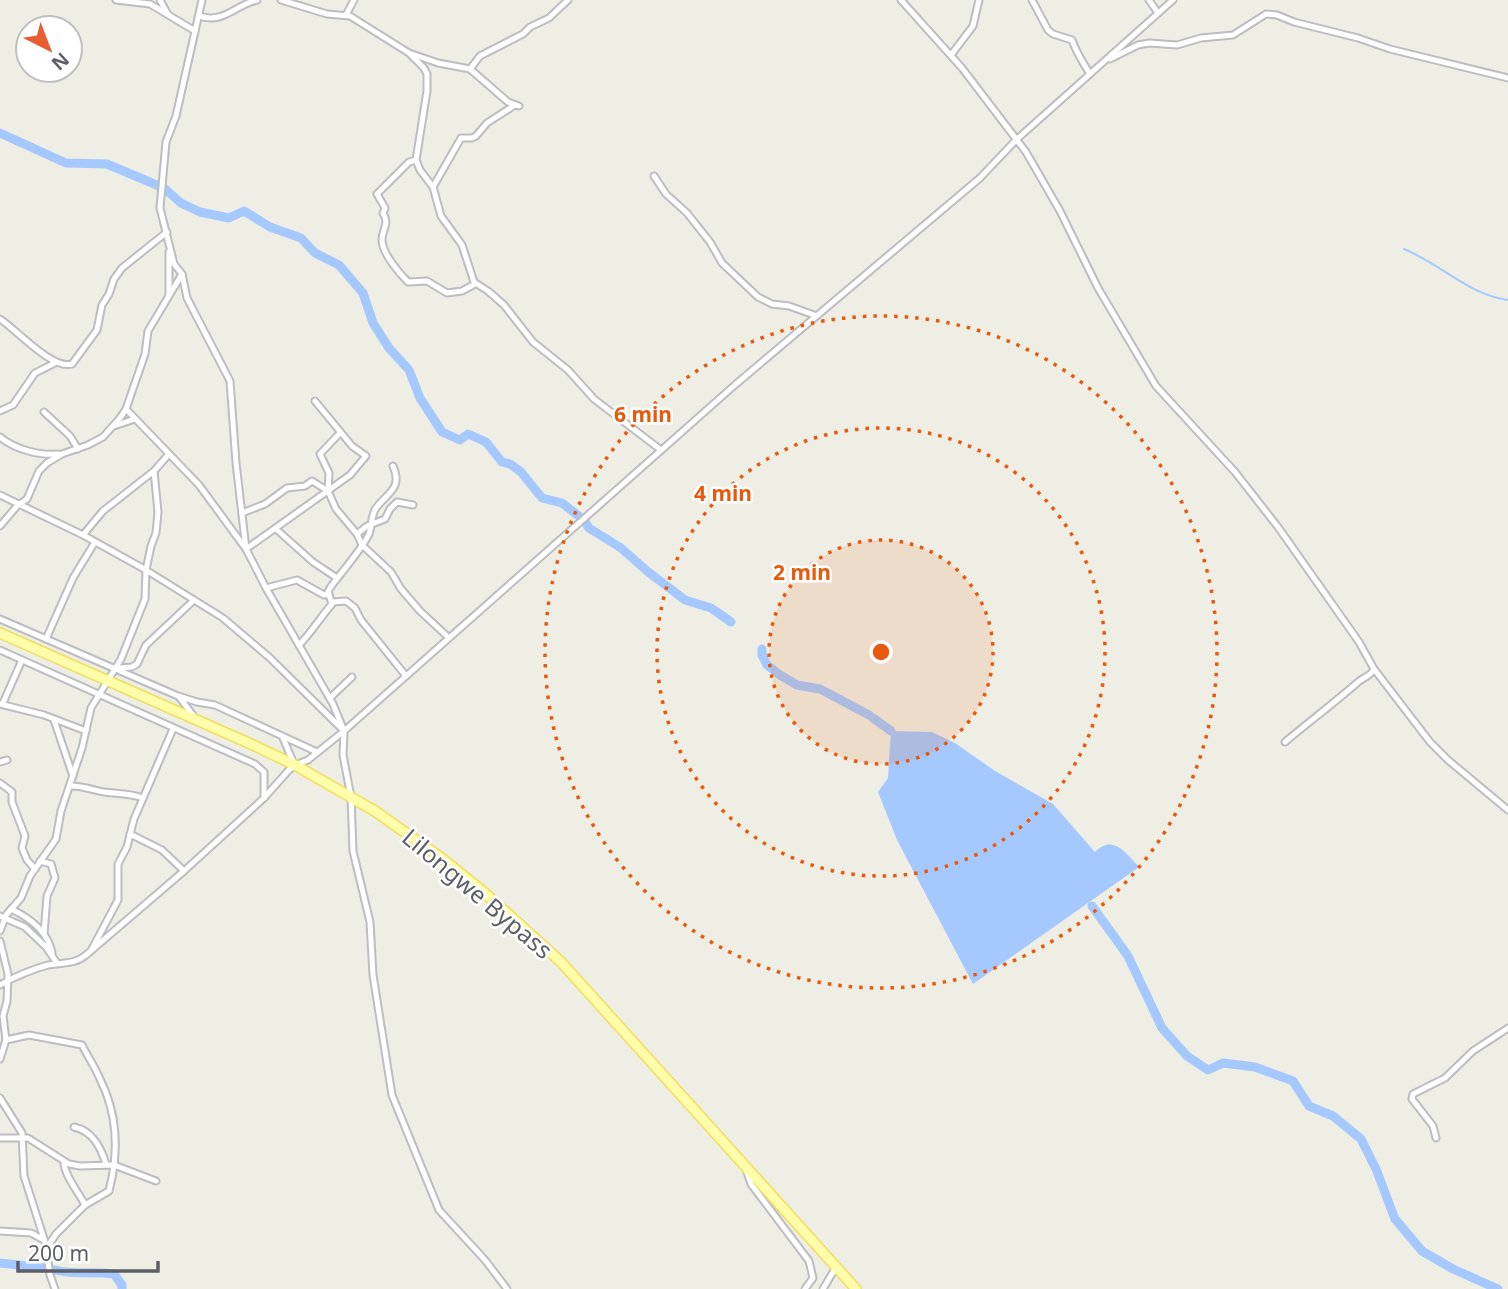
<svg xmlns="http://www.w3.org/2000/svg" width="1508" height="1289" font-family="'Noto Sans',sans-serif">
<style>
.water{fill:#a5c9fe}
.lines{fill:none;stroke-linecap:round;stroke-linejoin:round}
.stream{stroke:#a5c9fe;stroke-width:2}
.river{stroke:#a5c9fe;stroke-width:9}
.street-casing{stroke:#bcbdc3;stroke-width:9}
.primary-casing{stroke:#f0de5c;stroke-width:12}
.street{stroke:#fff;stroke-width:5}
.primary{stroke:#fefeaa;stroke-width:9}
.ring{fill:none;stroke:#e8590c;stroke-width:3.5;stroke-dasharray:3.5 7}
.labels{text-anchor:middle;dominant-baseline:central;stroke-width:5;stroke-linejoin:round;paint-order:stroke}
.street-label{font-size:24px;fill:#5c5f65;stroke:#fff}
.centre{fill:#e8590c;stroke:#fff;stroke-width:3.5}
.ring-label{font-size:21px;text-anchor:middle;font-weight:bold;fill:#e8590c;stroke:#fff;stroke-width:5;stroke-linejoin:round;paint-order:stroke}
</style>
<rect width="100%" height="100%" fill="#efeee5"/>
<!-- water -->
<path class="water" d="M891,731L932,732L955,743L995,771L1053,804L1095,852C1113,834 1125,852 1139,867L973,984L897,840L878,792L888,778Z"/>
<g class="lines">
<!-- stream -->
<path class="stream" d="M1404,249C1441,264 1467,294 1508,300"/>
<!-- river -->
<g class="river">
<polyline points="0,133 66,163 107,164 159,186"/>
<polyline points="164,188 181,203 200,212 229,218 244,211 270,227 301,238 315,253 339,265 363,293 373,323 389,348 409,370 420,398 442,432 460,440 468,434 486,442 502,462 510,464 521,472 542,498 562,503 580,517"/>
<polyline points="585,522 589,528 621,548 647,571 685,600 711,608 731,622"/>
<polyline points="762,649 762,655 767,665 780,675 797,685 820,689 869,715"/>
<polyline points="873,718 891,731"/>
<polyline points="1092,906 1128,956 1162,1028 1187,1056 1208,1070 1223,1063 1255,1067 1293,1081 1309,1106 1333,1116 1361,1139 1376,1169 1395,1219 1422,1251 1453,1269 1498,1289"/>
<polyline points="0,1263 46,1268"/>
<path d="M55,1270C74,1275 94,1271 114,1274L122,1285V1289"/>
</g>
<defs>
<g id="street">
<polyline points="116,0 150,4 195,31"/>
<polyline points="160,0 167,13"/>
<polyline points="202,0 176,116 166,142 160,208 174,264 182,274 187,298 230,381 236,463 246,549 350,475 366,456 352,446 315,401"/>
<polyline points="281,0 327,14 350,16 409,53 424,68 427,74 427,91 416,160 420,170 433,187 441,216 462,245 474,282 488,291 504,305 533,342 568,370 594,399 661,450"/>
<polyline points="901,0 962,68 1026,152 1060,211 1098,288 1156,386 1235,472 1278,527 1359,642 1374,669 1430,742 1448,760 1508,810"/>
<path d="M1032,0L1048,30L1053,34L1072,40C1076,52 1083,63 1090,74"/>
<polyline points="1149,0 1158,13"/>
<polyline points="346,15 354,0"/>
<path d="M199,16C224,24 235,5 257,0"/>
<polyline points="409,53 438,63 470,69 480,56 523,34 530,27 549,18 568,0"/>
<polyline points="951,55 973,26 979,0"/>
<polyline points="1110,59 1138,45 1149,43 1177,45 1201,38 1233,35 1266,14 1277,15 1294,22 1358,38 1390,49 1508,78"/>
<polyline points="470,69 508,102 519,106"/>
<path d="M416,160L409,162L377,194L385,208L383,213C390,224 382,229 382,240C382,253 399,273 408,282L427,281L447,293L462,291L475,284"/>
<polyline points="654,176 666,194 687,213 710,242 722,263 758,297 772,304 789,306 817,316"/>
<polyline points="433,187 461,138 472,138 476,136 487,123 515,105"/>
<polyline points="169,295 169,252"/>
<path d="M0,319C17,330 52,370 72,364L97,330L102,305L109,294L114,279L122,268L167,232"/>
<polyline points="126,409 199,485 246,549 266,588 333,704 344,731 343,755 351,797 353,851 370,922 373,975 392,1095 439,1210 485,1260 507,1289"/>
<polyline points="0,411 13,405 35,373 55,363"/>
<polyline points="44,412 70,436 78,449"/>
<polyline points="114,426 135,419"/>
<polyline points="340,433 320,454 329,473 328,491 336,509 357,534 362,545 391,572 401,589 420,611 448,637"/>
<path d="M0,437C14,449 40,456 58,454"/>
<polyline points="0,495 83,535 146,570 223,618 270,658 341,728"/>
<polyline points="242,513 265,504 287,488 305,486 312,481 328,491"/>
<polyline points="0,526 17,506 27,499 39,471 47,463 62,454 88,445 103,437 120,418 126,409 145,354 148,331 182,274"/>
<polyline points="276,529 313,562 337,578"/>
<polyline points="357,534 367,526 385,519 390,509 397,502 413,505"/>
<polyline points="83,535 103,511 154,471 169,454"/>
<polyline points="266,588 297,580 324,595 329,594"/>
<polyline points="333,602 346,601 355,608 361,620 406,676"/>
<polyline points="0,619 178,696 197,702 215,705 317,752"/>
<polyline points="46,639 73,578 95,542"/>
<path d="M299,645C311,633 320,618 332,604L328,592L330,588C341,572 361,551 369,534C372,526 371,515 376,508C387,493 403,489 393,466"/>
<polyline points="0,650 255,764 264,772 264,798"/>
<polyline points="120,668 132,667 137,664 146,645 194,600"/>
<polyline points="180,698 195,718"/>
<polyline points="330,698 352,677"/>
<polyline points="3,703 22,660"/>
<polyline points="0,704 44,715 86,731"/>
<polyline points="54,720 73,776"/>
<polyline points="283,738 294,764"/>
<path d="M1285,742C1309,722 1334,703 1357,683C1363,677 1370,677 1374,669"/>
<polyline points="0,762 7,760"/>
<polyline points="0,783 12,792 12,802 25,836 22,848 27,860 35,869"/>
<path d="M71,786C83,786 93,790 104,792C119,794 128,793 143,798"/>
<polyline points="130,834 162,850 184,871"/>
<polyline points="40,861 51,864 55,878 47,896 44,934"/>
<path d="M11,909C30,918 48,931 52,953"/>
<polyline points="0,916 25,927 46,947 57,963"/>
<polyline points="0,931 6,915 21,898 30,876 56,839 61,811 82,748 91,708 121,659 145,599 146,570 151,546 156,533 158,512 154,471"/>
<polyline points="0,941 8,974 7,1001 3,1016 6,1040 0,1059"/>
<polyline points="92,949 118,900 118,864 127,847 134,819 173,729"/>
<path d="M0,985C16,976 30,970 48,965C63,962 74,965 86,955L184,871L264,798L288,771L295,765L308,760L344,731L736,384L980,178L1016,140L1173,0"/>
<path d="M6,1040L29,1035L82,1045C88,1057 95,1067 100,1079C118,1115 119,1153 109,1191L85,1205L56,1234L46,1249"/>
<polyline points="0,1098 22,1133 24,1176 45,1242 50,1275 55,1289"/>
<path d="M74,1127C93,1131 101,1148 106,1164"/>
<polyline points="0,1138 28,1138 69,1164 80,1166 114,1165 156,1181"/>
<polyline points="1436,1138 1433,1126 1412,1099 1413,1094 1445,1078 1473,1051 1508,1028"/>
<path d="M64,1162C63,1173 79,1193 85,1205"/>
<polyline points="747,1172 751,1184 809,1261 813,1278 805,1289"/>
<polyline points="0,1231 31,1233 44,1240"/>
<polyline points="823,1289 836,1267"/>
</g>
<polyline id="primary" points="0,633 251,744 295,765 375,811 444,860 486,894 561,962 856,1289"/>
</defs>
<!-- street casing -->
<use href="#street" class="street-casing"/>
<!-- primary casing -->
<use href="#primary" class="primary-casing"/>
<!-- street -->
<use href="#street" class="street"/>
<!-- primary -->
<use href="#primary" class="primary"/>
</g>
<!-- distance rings -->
<circle cx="881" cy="652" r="112" fill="#e8590c" fill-opacity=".12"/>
<g class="ring">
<circle cx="881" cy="652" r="112"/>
<circle cx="881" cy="652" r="224"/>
<circle cx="881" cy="652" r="336"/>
</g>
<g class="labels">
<!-- street labels -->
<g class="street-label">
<text transform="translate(478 893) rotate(40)">Lilongwe Bypass</text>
</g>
</g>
<circle cx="881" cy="652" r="10" class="centre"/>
<g class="ring-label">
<text x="643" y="422">6 min</text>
<text x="723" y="501">4 min</text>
<text x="802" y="580">2 min</text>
</g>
<!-- north arrow -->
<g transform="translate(49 49) rotate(138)"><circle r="33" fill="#ffffff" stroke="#bebfc1" stroke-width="2"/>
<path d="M0-5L12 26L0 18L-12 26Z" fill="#e85d32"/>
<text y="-10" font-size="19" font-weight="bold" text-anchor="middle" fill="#5c5f65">N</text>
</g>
<!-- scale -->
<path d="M18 1261v10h140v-10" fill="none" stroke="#5c5f65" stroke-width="3.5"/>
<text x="28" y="1261" font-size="21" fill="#5c5f65" stroke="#ffffff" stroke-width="5" paint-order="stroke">200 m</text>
</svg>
